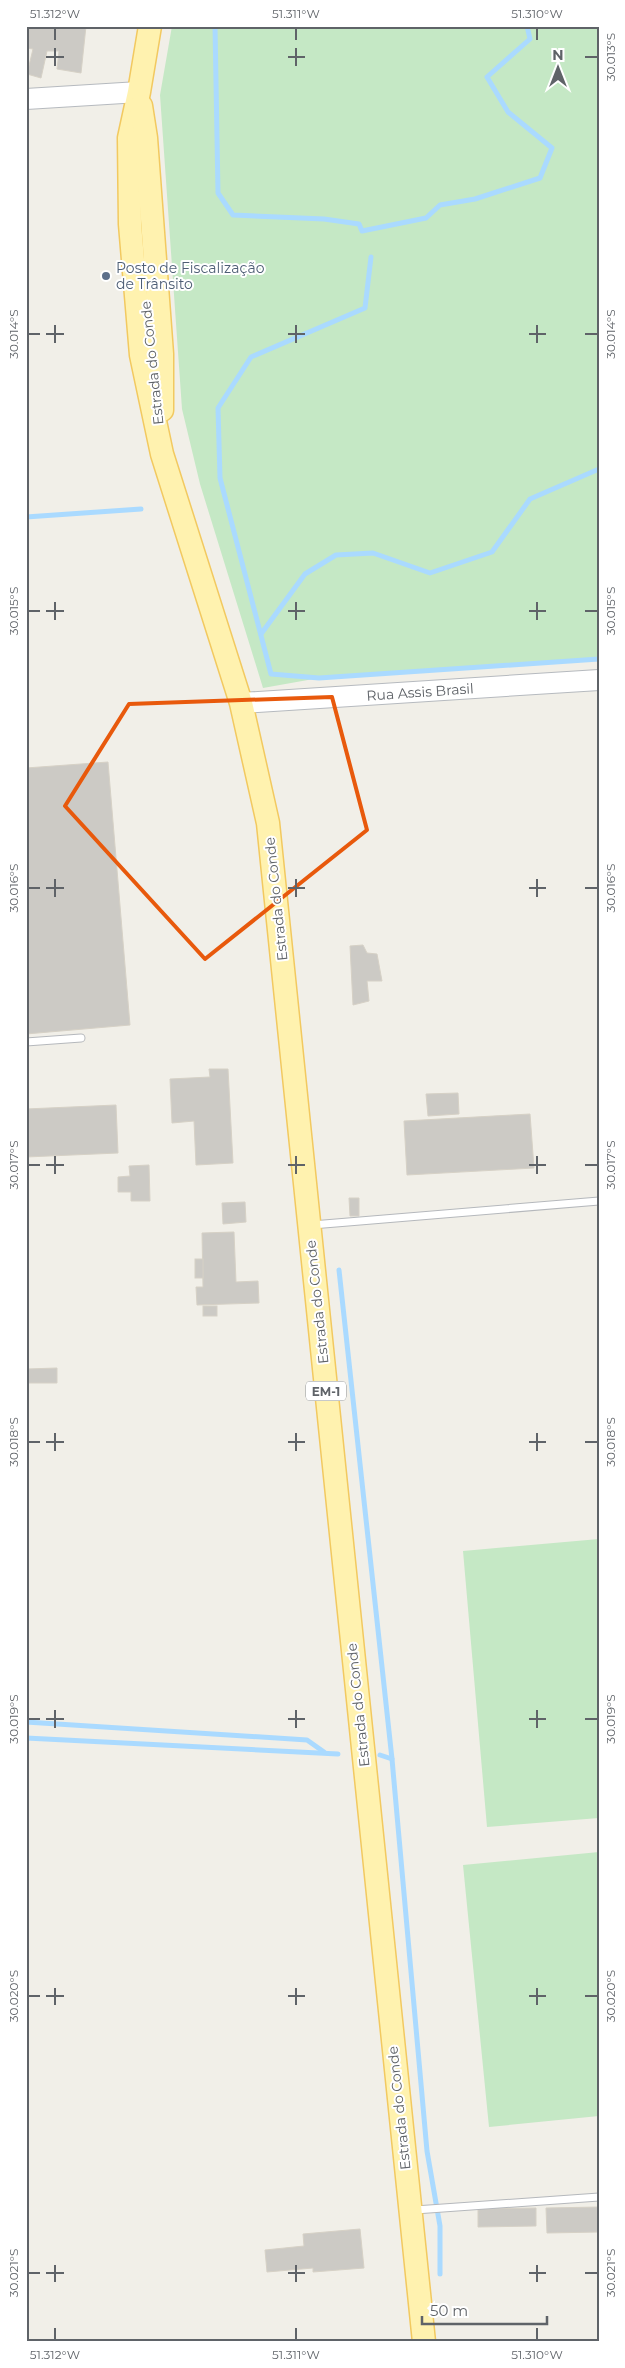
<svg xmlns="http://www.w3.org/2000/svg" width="625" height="2368" font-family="Montserrat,sans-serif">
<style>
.green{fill:#c5e8c5}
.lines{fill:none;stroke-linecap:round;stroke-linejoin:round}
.stream{stroke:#aadaff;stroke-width:5}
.building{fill:#cccac5;stroke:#d6d1c6}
.lane-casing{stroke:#b5b8bc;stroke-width:9}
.secondary-casing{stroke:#b6babf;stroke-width:22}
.primary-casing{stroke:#f2c960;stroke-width:25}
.lane{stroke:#fff;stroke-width:7}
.secondary{stroke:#fff;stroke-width:20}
.primary{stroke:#fff2af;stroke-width:22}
.marked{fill:none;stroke:#e8590c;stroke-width:4;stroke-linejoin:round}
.ticks{fill:none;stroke:#5f6368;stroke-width:2}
.service-dot{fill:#5c6f8a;stroke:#fff;stroke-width:2}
.labels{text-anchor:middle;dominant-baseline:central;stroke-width:4;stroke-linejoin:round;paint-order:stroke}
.shield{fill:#fff;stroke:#8f9295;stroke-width:1}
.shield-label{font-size:12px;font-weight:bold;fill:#5f6368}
.service-label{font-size:14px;fill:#4e5e75;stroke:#fff;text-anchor:start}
.street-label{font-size:14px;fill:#5f6368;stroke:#fff}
.neatline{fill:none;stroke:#5f6368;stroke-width:2}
.ticks-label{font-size:12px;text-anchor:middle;fill:#5f6368}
</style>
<rect width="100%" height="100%" fill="#f1efe8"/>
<!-- green -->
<g class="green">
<polygon points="172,26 599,26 599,659 319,678 263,688 200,484 182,409 160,95"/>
<polygon points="599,1539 599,1818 487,1827 463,1551"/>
<polygon points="599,1852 599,2116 489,2127 463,1865"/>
</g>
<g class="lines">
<!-- stream -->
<g class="stream">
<polyline points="215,26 218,193 233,215 324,219 359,224 362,231 426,218 440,205 475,199 540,178 552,148 508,112 487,77 530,39 527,26"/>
<polyline points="371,257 365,308 251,357 218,408 220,478 271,674 319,678 599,659"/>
<polyline points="26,517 141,509"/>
<polyline points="261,634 305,574 336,555 373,553 430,573 492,552 530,499 599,469"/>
<polyline points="339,1270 392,1759 427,2151 440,2226 440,2274"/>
<polyline points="26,1722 307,1740 324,1752"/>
<polyline points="26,1738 338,1754"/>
<polyline points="380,1755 392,1759"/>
</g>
</g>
<!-- building -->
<g class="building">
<polygon points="27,26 86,26 81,73 57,69 59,51 47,51 41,78 27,74 33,49 26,48"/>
<polygon points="108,762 130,1025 26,1034 26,768"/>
<polygon points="363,945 367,953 377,954 382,981 367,981 369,1001 353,1005 350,946"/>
<polygon points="209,1069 228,1069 233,1163 196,1165 194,1121 172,1123 170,1079 210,1077"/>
<polygon points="458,1093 459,1114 428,1116 426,1094"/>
<polygon points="116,1105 118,1153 26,1157 26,1109"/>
<polygon points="530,1114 534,1168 407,1175 404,1121"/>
<polygon points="149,1165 150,1201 131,1201 131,1192 118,1192 118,1177 130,1176 129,1166"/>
<polygon points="349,1198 359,1198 359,1216 350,1216"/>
<polygon points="245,1202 246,1222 223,1224 222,1203"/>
<polygon points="234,1232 236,1282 258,1281 259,1303 197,1305 196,1287 203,1287 202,1233"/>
<rect x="195" y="1259" width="8" height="19"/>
<rect x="203" y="1306" width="14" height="10"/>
<polygon points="57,1368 57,1383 27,1383 27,1369"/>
<polygon points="599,2207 599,2232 547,2233 546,2208"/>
<polygon points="536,2208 536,2226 478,2227 478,2209"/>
<polygon points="360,2229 364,2268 313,2272 313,2268 267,2272 265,2250 304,2246 303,2234"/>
</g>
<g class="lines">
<defs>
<g id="lane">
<polyline points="26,1042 81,1038"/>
<polyline points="312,1225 599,1201"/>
<polyline points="415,2210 599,2197"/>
</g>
<g id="secondary">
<polyline points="26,99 139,92"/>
<polyline points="241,703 599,680"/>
</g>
<g id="primary">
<polyline points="150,26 139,92 129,138 130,224 141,355 162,454 241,703 268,823 424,2342"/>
<polyline points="141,106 146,138 162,354 162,410"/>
</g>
</defs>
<!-- lane casing -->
<use href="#lane" class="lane-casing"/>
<!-- secondary casing -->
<use href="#secondary" class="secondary-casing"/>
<!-- primary casing -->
<use href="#primary" class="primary-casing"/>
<!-- lane -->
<use href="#lane" class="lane"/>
<!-- secondary -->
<use href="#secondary" class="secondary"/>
<!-- primary -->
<use href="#primary" class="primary"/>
</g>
<!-- marked area -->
<path class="marked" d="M332,697L367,830L205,959L65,806L129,704Z"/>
<!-- ticks -->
<path class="ticks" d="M55,28V40M296,28V40M537,28V40M55,48V66M296,48V66M46,57H64M288,57H305M585,57H598M55,325V343M296,325V343M537,325V343M28,334H40M46,334H64M288,334H305M529,334H546M585,334H598M55,602V620M296,602V620M537,602V620M28,611H40M46,611H64M288,611H305M529,611H546M585,611H598M55,879V897M296,879V897M537,879V897M28,888H40M46,888H64M288,888H305M529,888H546M585,888H598M55,1156V1174M296,1156V1174M537,1156V1174M28,1165H40M46,1165H64M288,1165H305M529,1165H546M585,1165H598M55,1433V1451M296,1433V1451M537,1433V1451M28,1442H40M46,1442H64M288,1442H305M529,1442H546M585,1442H598M55,1710V1728M296,1710V1728M537,1710V1728M28,1719H40M46,1719H64M288,1719H305M529,1719H546M585,1719H598M55,1988V2005M296,1988V2005M537,1988V2005M28,1996H40M46,1996H64M288,1996H305M529,1996H546M585,1996H598M55,2265V2282M296,2265V2282M537,2265V2282M28,2273H40M46,2273H64M288,2273H305M529,2273H546M585,2273H598M55,2328V2340M296,2328V2340M537,2328V2340"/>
<!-- markers -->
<circle class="service-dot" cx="106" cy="276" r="5"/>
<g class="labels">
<!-- shield labels -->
<rect class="shield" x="306" y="1381.5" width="40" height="19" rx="4"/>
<g class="shield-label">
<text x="326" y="1391">EM-1</text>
</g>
<!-- service labels -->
<g class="service-label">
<text x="116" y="268">Posto de Fiscalização<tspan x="116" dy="16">de Trânsito</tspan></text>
</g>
<!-- street labels -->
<g class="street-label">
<text transform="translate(152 363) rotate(-96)">Estrada do Conde</text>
<text transform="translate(420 692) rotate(-4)">Rua Assis Brasil</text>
<text transform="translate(276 899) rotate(-96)">Estrada do Conde</text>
<text transform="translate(317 1302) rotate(-96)">Estrada do Conde</text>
<text transform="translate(358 1705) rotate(-96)">Estrada do Conde</text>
<text transform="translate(399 2108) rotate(-96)">Estrada do Conde</text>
</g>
</g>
<!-- border -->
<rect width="625" height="2368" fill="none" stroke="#ffffff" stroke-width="55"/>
<!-- north arrow -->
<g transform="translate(558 68)" stroke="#ffffff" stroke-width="4" paint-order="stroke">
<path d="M0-4L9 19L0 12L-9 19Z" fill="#5f6368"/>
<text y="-8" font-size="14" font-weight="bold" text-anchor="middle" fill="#5f6368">N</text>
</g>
<!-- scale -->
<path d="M422 2316v8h125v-8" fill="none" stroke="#5f6368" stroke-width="2.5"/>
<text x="430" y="2316" font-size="15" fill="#5f6368" stroke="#ffffff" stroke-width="4" paint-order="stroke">50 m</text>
<rect x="28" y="28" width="570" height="2312" class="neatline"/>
<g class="ticks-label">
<text x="55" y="18">51.312°W</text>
<text x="296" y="18">51.311°W</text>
<text x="537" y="18">51.310°W</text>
<text transform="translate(611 57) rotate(-90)" y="4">30.013°S</text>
<text transform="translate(14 334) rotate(-90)" y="4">30.014°S</text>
<text transform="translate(611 334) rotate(-90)" y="4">30.014°S</text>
<text transform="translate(14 611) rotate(-90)" y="4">30.015°S</text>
<text transform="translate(611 611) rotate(-90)" y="4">30.015°S</text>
<text transform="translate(14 888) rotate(-90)" y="4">30.016°S</text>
<text transform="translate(611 888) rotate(-90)" y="4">30.016°S</text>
<text transform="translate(14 1165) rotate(-90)" y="4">30.017°S</text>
<text transform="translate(611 1165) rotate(-90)" y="4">30.017°S</text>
<text transform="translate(14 1442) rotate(-90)" y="4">30.018°S</text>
<text transform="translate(611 1442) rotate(-90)" y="4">30.018°S</text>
<text transform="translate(14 1719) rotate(-90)" y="4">30.019°S</text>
<text transform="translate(611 1719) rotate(-90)" y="4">30.019°S</text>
<text transform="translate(14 1996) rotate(-90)" y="4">30.020°S</text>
<text transform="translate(611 1996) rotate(-90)" y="4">30.020°S</text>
<text transform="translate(14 2273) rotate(-90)" y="4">30.021°S</text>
<text transform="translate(611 2273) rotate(-90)" y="4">30.021°S</text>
<text x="55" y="2359">51.312°W</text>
<text x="296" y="2359">51.311°W</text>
<text x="537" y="2359">51.310°W</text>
</g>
</svg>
